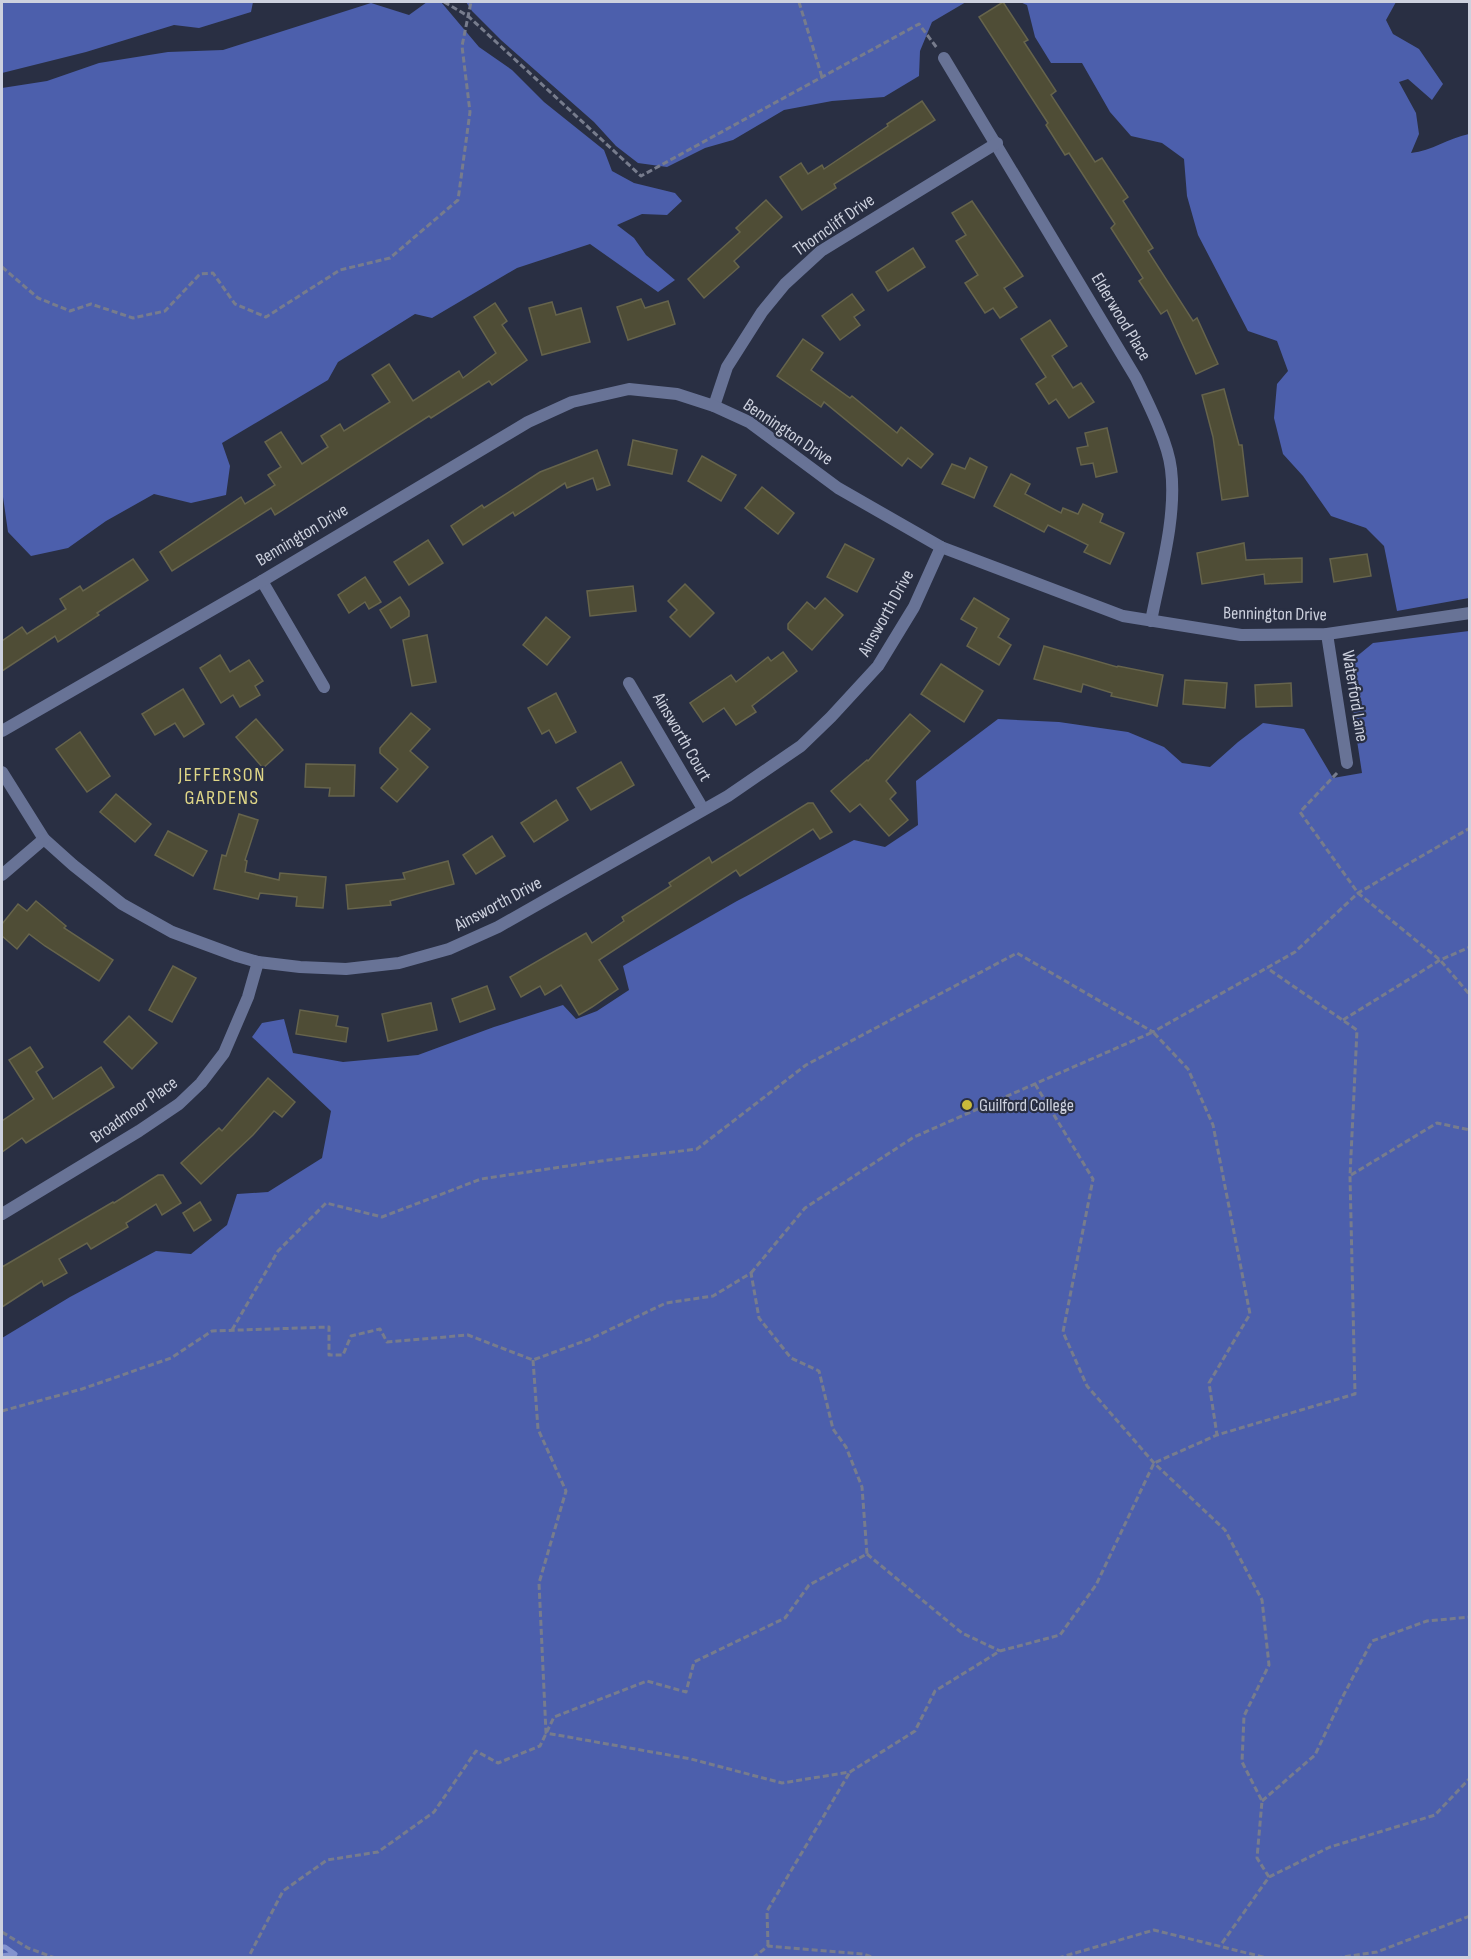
<svg xmlns="http://www.w3.org/2000/svg" width="1471" height="1959" font-family="'Sofia Sans Condensed',sans-serif">
<style>
.forest{fill:#4c5fac}
.lines{fill:none;stroke-linecap:round;stroke-linejoin:round}
.stream{stroke:#8393cf;stroke-width:5}
.building{fill:#4f4d36;stroke:#66644c;stroke-width:1.5}
.path{stroke:#777c8d;stroke-width:3;stroke-dasharray:6 3;stroke-linecap:butt}
.minor{stroke:#687396;stroke-width:12}
.poi-dot{fill:#caba3a;stroke:#292f43;stroke-width:2}
.labels{text-anchor:middle;dominant-baseline:central;stroke-width:4.5;stroke-linejoin:round;paint-order:stroke}
.street-label{font-size:18px;fill:#cdd1de;stroke:#292f43}
.poi-label{font-size:18px;fill:#cdd1de;stroke:#292f43;text-anchor:start}
.neighbourhood-label{font-size:20px;letter-spacing:1.5px;fill:#dfd687;stroke:#292f43}
</style>
<rect width="100%" height="100%" fill="#292f43"/>
<!-- forest -->
<g class="forest">
<polygon points="2,2 253,2 251,12 199,28 174,25 86,52 2,73"/>
<polygon points="427,2 441,2 479,47 512,70 544,102 604,150 612,171 634,183 675,193 682,201 667,215 642,214 617,225 634,238 646,255 675,280 658,292 590,244 517,268 432,318 415,314 338,362 328,380 222,443 230,466 226,495 191,503 154,494 106,521 68,548 31,556 8,532 2,490 2,88 47,81 99,63 168,52 223,50 371,3 409,15"/>
<polygon points="466,2 966,2 932,22 920,51 919,76 884,97 832,101 784,110 733,140 705,148 667,167 638,163 616,146 594,122 501,40 472,11"/>
<path d="M1020,2H1396L1386,20L1393,34L1419,49L1443,84L1432,100L1408,79L1399,82L1416,113L1419,134L1411,153C1432,151 1448,138 1469,134V598L1397,611L1384,546L1366,528L1331,516L1303,476L1283,454L1274,418L1277,384L1288,371L1277,341L1248,331L1198,235L1187,196L1184,159L1162,143L1131,136L1110,112L1082,63H1051L1035,37L1027,5Z"/>
<polygon points="1469,631 1469,1957 2,1957 2,1338 70,1297 156,1251 191,1254 227,1225 237,1194 268,1192 322,1158 331,1111 252,1037 262,1023 284,1019 293,1053 343,1062 418,1055 494,1027 563,1005 576,1019 597,1011 629,990 623,966 737,901 854,840 885,847 918,825 916,781 998,719 1059,722 1128,732 1164,747 1182,763 1210,767 1238,742 1263,723 1304,729 1333,778 1362,773 1354,721 1350,662 1373,643"/>
</g>
<g class="lines">
<!-- stream -->
<polyline class="stream" points="2,1947 5,1947 15,1954 2,1956"/>
</g>
<!-- building -->
<g class="building">
<polygon points="1003,2 1028,40 1024,42 1056,91 1051,95 1095,162 1102,158 1128,197 1123,201 1153,248 1148,251 1193,321 1197,318 1218,364 1196,374 1167,310 1161,314 1139,281 1143,278 1111,228 1115,224 1069,153 1065,155 1046,125 1048,123 979,17"/>
<polygon points="922,101 935,120 834,184 836,188 802,210 780,177 801,163 808,174 822,165 824,169 888,126 887,124"/>
<polygon points="766,200 782,217 734,261 739,267 704,298 688,279 740,232 736,228"/>
<polygon points="972,201 1023,276 1004,288 1017,307 1000,318 993,308 985,313 965,283 978,275 956,241 966,235 952,213"/>
<polygon points="913,248 925,267 888,291 876,272"/>
<polygon points="852,294 864,310 854,317 860,325 840,340 822,316"/>
<polygon points="641,299 645,308 668,301 675,324 628,340 617,307"/>
<polygon points="552,302 556,315 581,308 590,342 542,355 529,308"/>
<polygon points="495,303 507,321 502,325 527,360 492,385 489,381 431,418 429,416 275,515 271,508 172,571 160,552 241,497 245,504 275,485 268,475 281,467 265,442 281,432 302,464 328,447 321,436 340,424 344,431 390,402 372,375 389,364 413,401 459,371 463,378 496,353 474,317"/>
<polygon points="1050,320 1067,346 1052,356 1073,388 1081,383 1094,402 1069,418 1056,399 1049,404 1036,384 1046,377 1021,339"/>
<polygon points="803,339 823,353 811,370 850,398 852,396 897,433 901,427 933,454 921,468 908,458 902,466 824,402 821,407 777,376"/>
<polygon points="1224,389 1239,445 1242,445 1248,496 1222,500 1213,437 1202,395"/>
<polygon points="1107,428 1117,472 1096,477 1093,463 1081,465 1077,448 1088,446 1085,433"/>
<polygon points="633,440 677,450 672,474 628,465"/>
<polygon points="597,450 610,485 597,490 593,478 567,488 565,483 515,516 513,512 463,545 451,526 482,505 484,508 540,472"/>
<polygon points="702,456 736,475 721,501 688,481"/>
<polygon points="970,458 987,467 974,498 942,484 952,464 965,469"/>
<polygon points="1011,474 1030,484 1025,494 1061,513 1063,508 1078,514 1083,504 1103,514 1100,522 1124,533 1110,564 1084,552 1088,545 1048,525 1044,532 994,506"/>
<polygon points="762,487 794,513 778,534 745,508"/>
<polygon points="428,540 443,563 409,585 394,562"/>
<polygon points="1244,543 1246,560 1302,558 1302,582 1265,584 1264,574 1202,584 1197,553"/>
<polygon points="845,544 874,559 857,592 827,577"/>
<polygon points="1367,554 1371,576 1334,582 1330,559"/>
<polygon points="133,559 148,580 97,613 99,615 58,642 55,636 2,671 2,641 22,627 27,634 66,609 60,599 80,586 83,591"/>
<polygon points="365,577 381,602 369,609 365,602 349,613 338,595"/>
<polygon points="685,584 714,613 690,637 670,617 677,610 668,601"/>
<polygon points="633,586 636,611 590,616 587,591"/>
<polygon points="400,597 409,611 409,616 391,628 380,610"/>
<polygon points="825,598 843,615 812,650 788,629 788,624 807,602 815,609"/>
<polygon points="974,598 1009,619 998,637 1011,645 999,665 967,646 977,628 961,619"/>
<polygon points="546,617 570,637 547,665 523,645"/>
<polygon points="427,635 436,682 412,686 403,640"/>
<polygon points="1044,646 1117,667 1118,666 1163,675 1157,706 1111,696 1112,693 1083,684 1081,692 1034,679"/>
<polygon points="783,652 797,671 752,706 756,712 736,725 724,708 703,722 690,703 731,675 736,682 768,657 771,661"/>
<polygon points="220,655 230,672 249,660 263,681 255,686 260,695 240,707 233,695 221,703 200,668"/>
<polygon points="941,664 983,691 964,722 921,694"/>
<polygon points="1185,680 1227,683 1225,708 1183,704"/>
<polygon points="1291,683 1292,706 1256,707 1255,685"/>
<polygon points="183,689 204,724 184,737 175,723 155,735 142,714"/>
<polygon points="556,693 576,732 556,743 549,730 542,734 528,708"/>
<polygon points="411,713 430,729 410,751 428,767 397,802 381,788 398,769 380,753 380,748"/>
<polygon points="910,714 930,731 886,781 896,793 890,799 908,820 889,836 860,804 850,812 831,791 867,760 868,761"/>
<polygon points="256,719 283,750 263,768 236,737"/>
<polygon points="80,732 110,776 87,792 56,749"/>
<polygon points="621,762 634,785 591,810 577,788"/>
<polygon points="306,764 355,765 354,796 329,796 330,788 305,787"/>
<polygon points="116,794 151,824 135,842 100,812"/>
<polygon points="556,800 568,820 534,842 521,823"/>
<polygon points="808,803 813,803 832,832 820,839 813,829 740,876 736,870 599,960 618,989 592,1007 579,1015 561,985 545,995 540,986 521,997 510,977 586,933 592,943 624,921 622,917 671,886 669,883 709,857 712,863"/>
<polygon points="239,814 258,820 245,860 247,861 245,872 279,880 280,873 326,877 323,908 296,906 297,897 260,893 258,899 214,889 222,855 226,856"/>
<polygon points="168,831 207,851 193,876 155,855"/>
<polygon points="492,836 505,856 476,874 463,855"/>
<polygon points="448,861 454,884 390,901 391,905 348,909 346,885 405,879 403,873"/>
<polygon points="36,901 66,926 64,928 113,960 99,981 45,946 29,934 17,949 2,936 2,924 18,904 27,911"/>
<polygon points="173,966 196,978 172,1022 149,1010"/>
<polygon points="487,986 495,1009 460,1022 452,999"/>
<polygon points="431,1003 437,1030 388,1041 382,1014"/>
<polygon points="300,1010 338,1016 336,1026 348,1028 346,1042 296,1034"/>
<polygon points="129,1016 157,1043 132,1069 104,1042"/>
<polygon points="30,1047 43,1067 36,1072 53,1099 101,1067 114,1087 26,1143 22,1138 2,1152 2,1121 34,1099 9,1060"/>
<polygon points="268,1078 295,1102 282,1117 274,1111 253,1135 201,1184 181,1163 219,1128 222,1131"/>
<polygon points="158,1175 163,1175 181,1203 162,1215 156,1204 126,1223 128,1227 91,1249 87,1243 59,1259 67,1273 44,1286 42,1281 2,1307 2,1267 113,1202 114,1203"/>
<polygon points="200,1202 211,1220 194,1231 183,1213"/>
</g>
<g class="lines">
<!-- path -->
<g class="path">
<polyline points="444,2 468,16 641,176 919,24 937,48"/>
<polyline points="799,2 822,77"/>
<polyline points="2,267 38,298 70,311 91,304 133,318 165,311 200,274 213,273 235,304 266,317 340,270 390,258 458,200 470,112 462,46 471,2"/>
<polyline points="1337,773 1300,812 1358,893 1440,960 1470,995"/>
<polyline points="1343,1020 1440,960 1470,947"/>
<polyline points="1035,1084 1093,1179 1063,1332 1087,1386 1154,1463 1225,1530 1262,1600 1269,1665 1244,1716 1242,1762 1262,1801 1257,1858 1269,1877 1220,1946"/>
<polyline points="1351,1175 1437,1123 1470,1130"/>
<polyline points="751,1273 805,1208 914,1137 1153,1032 1188,1069 1213,1125 1250,1314 1209,1383 1217,1435"/>
<polyline points="232,1330 278,1251 326,1203 382,1217 481,1179 601,1161 697,1149 806,1065 1017,953 1153,1032 1295,952 1358,893 1470,828"/>
<polyline points="533,1360 538,1429 566,1491 539,1583 546,1733 691,1759 782,1783 850,1772 915,1731 935,1691 1000,1651 1060,1635 1096,1585 1154,1463 1217,1435 1355,1394 1350,1176 1357,1030 1267,968"/>
<polyline points="2,1411 82,1389 171,1358 212,1331 329,1327 329,1355 343,1355 351,1336 380,1329 387,1342 468,1335 533,1360 590,1339 666,1303 713,1296 751,1273 759,1318 791,1358 819,1371 833,1429 846,1447 862,1487 867,1554 809,1585 785,1618 694,1662 686,1692 647,1681 554,1717 540,1746 498,1763 476,1751 434,1812 378,1852 327,1860 283,1891 248,1958"/>
<polyline points="867,1554 962,1633 1000,1651"/>
<polyline points="1262,1801 1315,1755 1342,1698 1372,1641 1427,1621 1470,1617"/>
<polyline points="1269,1877 1330,1847 1435,1815 1470,1778"/>
<polyline points="2,1932 28,1948 55,1958"/>
<polyline points="768,1946 767,1911 850,1772"/>
<polyline points="753,1958 768,1946 863,1954 875,1958"/>
<polyline points="1058,1958 1154,1930 1267,1958"/>
<polyline points="1336,1958 1377,1952 1470,1916"/>
</g>
<!-- minor -->
<g class="minor">
<path d="M944,58L1136,378C1148,403 1168,442 1171,469C1177,517 1160,574 1151,621"/>
<polyline points="714,406 727,367 762,312 785,284 821,251 997,143"/>
<polyline points="262,581 324,687"/>
<polyline points="1327,634 1347,763"/>
<polyline points="629,683 703,809"/>
<polyline points="2,731 262,581 528,422 572,402 629,389 677,394 714,406 749,422 838,488 941,547 1123,616 1241,635 1327,634 1470,613"/>
<polyline points="2,772 44,839 73,865 122,904 172,932 237,956 258,962 300,967 346,969 399,963 449,949 498,927 728,796 801,746 831,717 878,666 914,607 941,547"/>
<polyline points="2,875 44,839"/>
<polyline points="2,1214 139,1131 179,1104 201,1083 224,1053 248,997 258,962"/>
</g>
</g>
<!-- markers -->
<circle class="poi-dot" cx="967" cy="1105" r="6"/>
<g class="labels">
<!-- street labels -->
<g class="street-label">
<text transform="translate(834 225) rotate(-35)">Thorncliff Drive</text>
<text transform="translate(1121 317) rotate(59)">Elderwood Place</text>
<text transform="translate(788 432) rotate(34)">Bennington Drive</text>
<text transform="translate(302 535) rotate(-31)">Bennington Drive</text>
<text transform="translate(886 613) rotate(-61)">Ainsworth Drive</text>
<text transform="translate(1275 614) rotate(1)">Bennington Drive</text>
<text transform="translate(1355 696) rotate(81)">Waterford Lane</text>
<text transform="translate(682 737) rotate(60)">Ainsworth Court</text>
<text transform="translate(498 904) rotate(-28)">Ainsworth Drive</text>
<text transform="translate(134 1110) rotate(-35)">Broadmoor Place</text>
</g>
<!-- poi labels -->
<g class="poi-label">
<text x="979" y="1105">Guilford College</text>
</g>
<!-- neighbourhood labels -->
<g class="neighbourhood-label">
<text x="222" y="775">JEFFERSON<tspan x="222" dy="23">GARDENS</tspan></text>
</g>
</g>
<!-- border -->
<rect width="1471" height="1959" fill="none" stroke="#cdd1de" stroke-width="6"/>
</svg>
